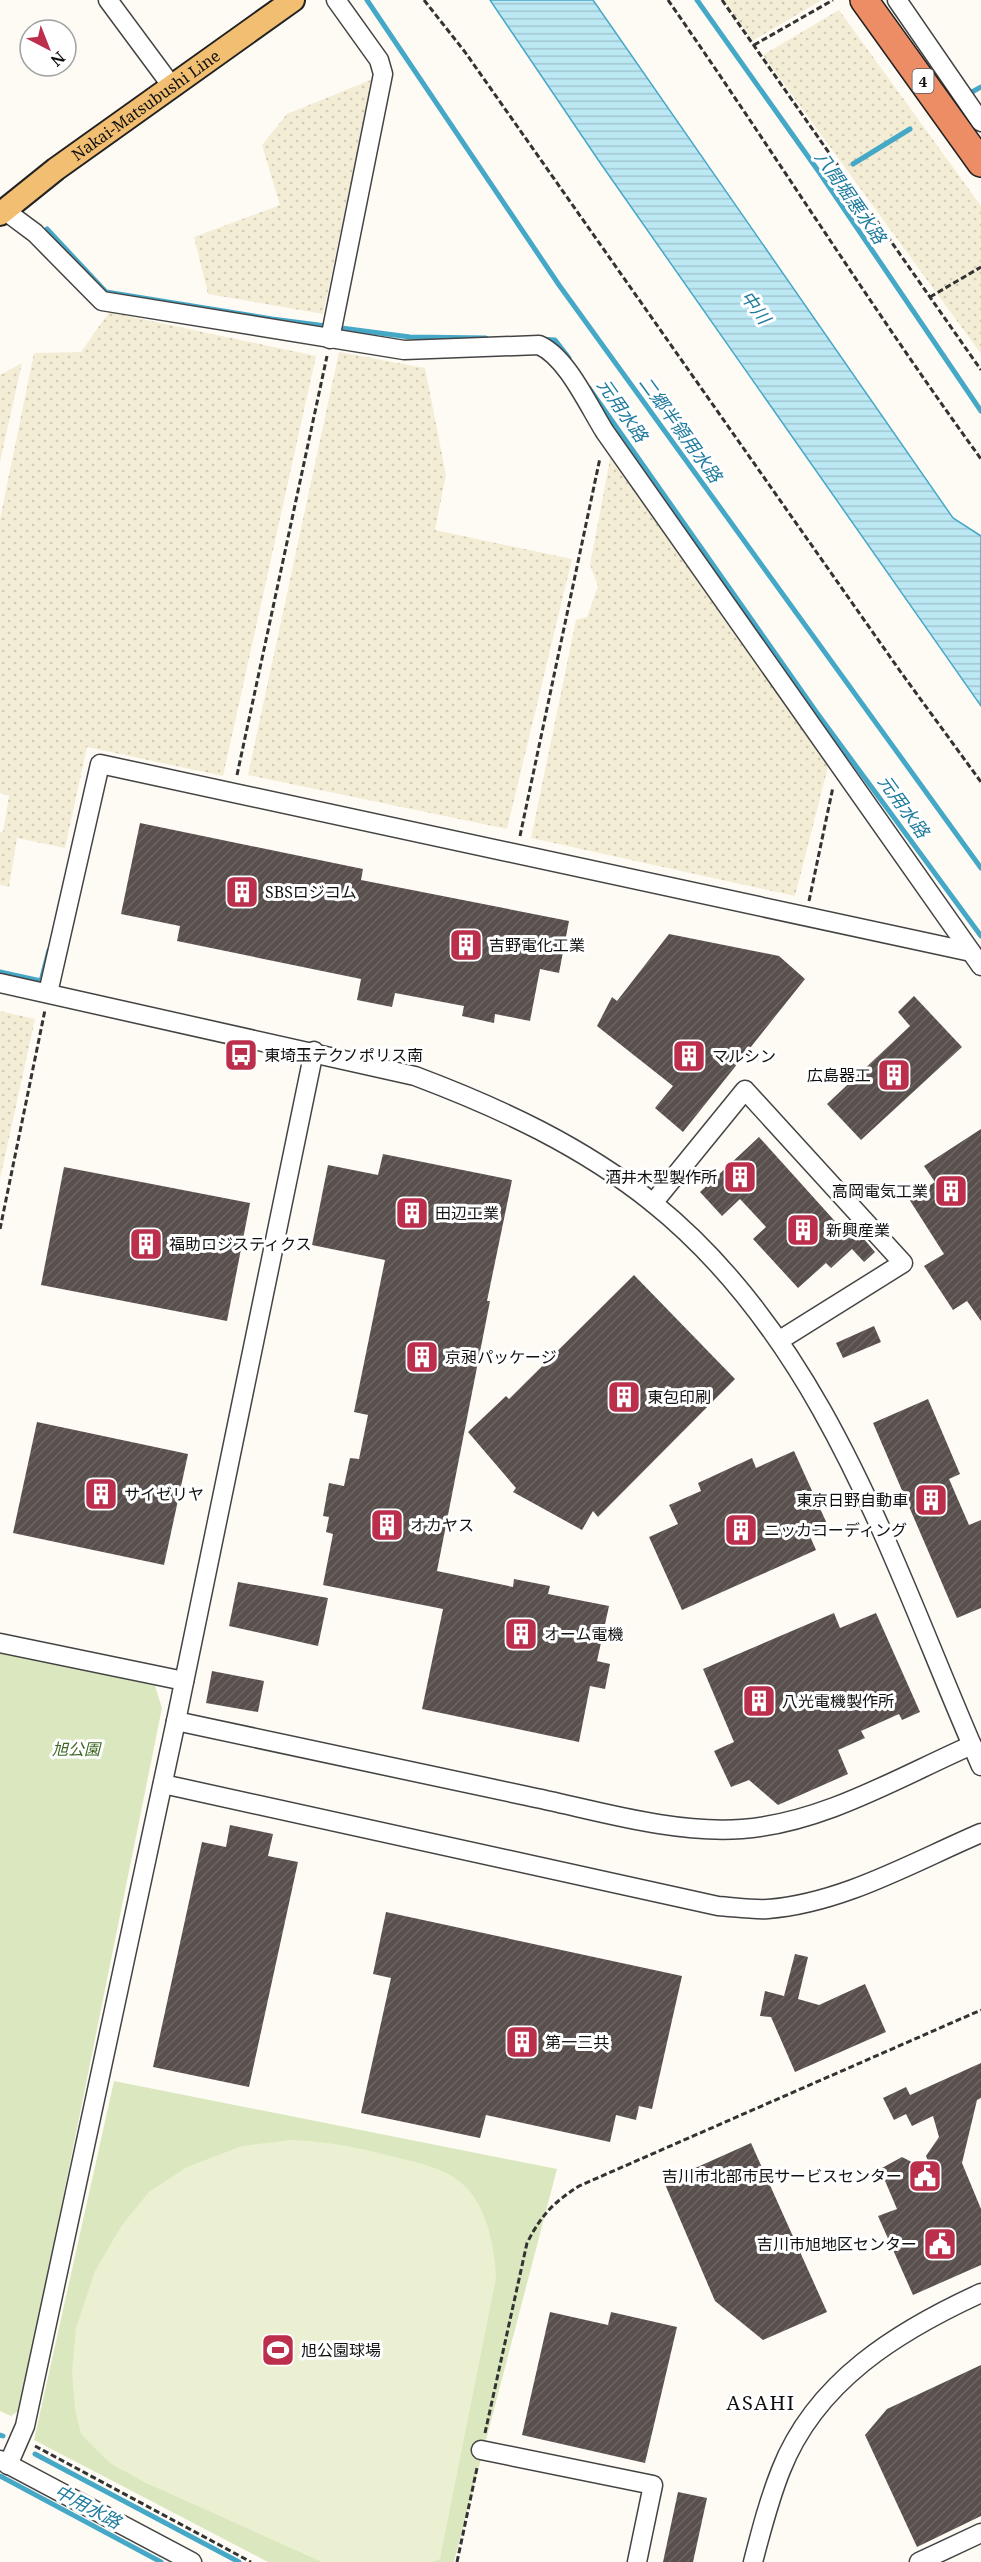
<svg xmlns="http://www.w3.org/2000/svg" width="981" height="2562" font-family="'Noto Serif','Noto Sans JP',serif">
<style>
.farmland{fill:url(#farmland-dots)}
.park{fill:#dbe8bf}
.pitch{fill:#eaf0d1}
.water{fill:url(#water-rules);stroke:#46a8c7;stroke-width:1.5}
.lines{fill:none;stroke-linecap:round;stroke-linejoin:round}
.stream{stroke:#46a8c7;stroke-width:5}
.building{fill:url(#building-hatch)}
.minor-casing{stroke:#444;stroke-width:21}
.major-casing{stroke:#222;stroke-width:26}
.highway-casing{stroke:#222;stroke-width:30}
.path{stroke:#333;stroke-width:3;stroke-dasharray:6 3;stroke-linecap:butt}
.minor{stroke:#fff;stroke-width:18}
.major{stroke:#f1be72;stroke-width:22}
.highway{stroke:#ed8d65;stroke-width:27}
.labels{text-anchor:middle;dominant-baseline:central;stroke-width:6;stroke-linejoin:round;paint-order:stroke}
.shield{fill:#fff;stroke:#585858;stroke-width:1.5}
.shield-label{font-size:15px;font-weight:bold;fill:#111}
.street-label{font-size:16px;fill:#111;stroke:#fff}
.poi-label{font-size:16px;fill:#111;stroke:#fff;text-anchor:start}
.park-label{font-size:16px;font-style:italic;fill:#3c6723;stroke:#fff}
.water-label{font-size:18px;font-style:italic;fill:#1f7b9e;stroke:#fff}
.quarter-label{font-size:20px;letter-spacing:1.5px;fill:#111;stroke:#fff}
</style>
<defs>
<pattern id="farmland-dots" width="8" height="8" patternUnits="userSpaceOnUse" patternTransform="scale(1.5)"><rect width="8" height="8" fill="#f4edd6"/><path d="M2 2h.1M6 6h.1" fill="none" stroke="#d0cab7" stroke-width="1.8" stroke-linecap="round"/></pattern>
<pattern id="water-rules" width="6" height="5" patternUnits="userSpaceOnUse" patternTransform="scale(1.5)"><rect width="6" height="5" fill="#bce8f4"/><path d="M0 2.5h6" fill="none" stroke="#a1c6d0"/></pattern>
<pattern id="building-hatch" width="6" height="6" patternUnits="userSpaceOnUse" patternTransform="scale(1.5)"><rect width="6" height="6" fill="#59504e"/><path d="M-1 1l2-2M0 6l6-6M5 7l2-2" fill="none" stroke="#6c6563"/></pattern>
</defs>
<rect width="100%" height="100%" fill="#fefbf5"/>
<!-- farmland -->
<g class="farmland">
<polygon points="724,0 822,0 752,41"/>
<polygon points="839,10 981,206 981,354 763,55"/>
<polygon points="373,79 323,314 208,294 194,237 280,205 262,145 287,114"/>
<polygon points="109,312 316,356 223,776 87,747 65,848 17,838 9,887 0,885 0,832 3,832 9,796 0,793 0,519 34,353 81,352"/>
<polygon points="339,352 425,368 446,475 435,530 572,559 507,829 248,775"/>
<polygon points="22,363 0,462 0,375"/>
<polygon points="611,454 829,763 795,896 531,838 576,620 587,617 598,586 590,565"/>
<polygon points="0,1011 35,1019 0,1179"/>
</g>
<!-- park -->
<g class="park">
<polygon points="0,1651 155,1686 162,1708 20,2410 11,2416 0,2411"/>
<polygon points="114,2081 557,2169 454,2562 268,2562 34,2440"/>
</g>
<!-- pitch -->
<path class="pitch" d="M290,2140C328,2142 353,2146 390,2156C411,2161 433,2165 452,2176C486,2197 494,2241 496,2278L440,2559L433,2562H322L144,2482L110,2463L81,2434L75,2409L72,2373L76,2328L95,2271L122,2225L149,2192L187,2167L242,2146Z"/>
<!-- water -->
<polygon class="water" points="490,0 593,0 953,518 981,536 981,706 601,164"/>
<g class="lines">
<!-- stream -->
<g class="stream">
<polyline points="367,0 559,285 981,868"/>
<polyline points="697,0 819,172 981,411"/>
<polyline points="972,92 981,87"/>
<polyline points="853,164 910,129"/>
<polyline points="826,182 837,175"/>
<polyline points="47,229 106,292 272,319 410,337 486,338"/>
<polyline points="540,339 555,340 569,358"/>
<polyline points="589,388 817,713 981,936"/>
<polyline points="0,972 41,981 49,950"/>
<polyline points="0,2435 3,2436"/>
<polyline points="35,2454 239,2562"/>
<polyline points="0,2476 161,2562"/>
</g>
</g>
<!-- building -->
<g class="building">
<polygon points="140,823 363,869 361,880 569,921 559,973 540,969 530,1021 495,1014 494,1023 462,1016 464,1006 395,993 392,1007 357,1000 361,979 177,941 180,926 121,914"/>
<polygon points="669,934 779,956 805,979 683,1132 655,1108 673,1086 597,1026 612,997 617,1001"/>
<polygon points="914,996 962,1047 861,1140 827,1104 910,1026 898,1012"/>
<polygon points="981,1129 981,1321 967,1301 953,1310 924,1266 944,1254 909,1199 935,1182 924,1166"/>
<polygon points="759,1137 851,1239 858,1232 875,1252 864,1262 852,1249 831,1268 826,1263 798,1288 753,1239 766,1227 740,1199 722,1216 700,1192"/>
<polygon points="383,1154 512,1180 487,1301 490,1301 437,1571 513,1587 514,1579 550,1586 548,1594 609,1606 597,1661 610,1664 605,1689 590,1686 579,1742 422,1709 443,1609 323,1585 333,1534 326,1532 329,1517 323,1516 329,1483 344,1486 350,1458 359,1459 368,1415 354,1412 385,1260 312,1245 328,1165 378,1175"/>
<polygon points="64,1167 250,1203 227,1321 41,1285"/>
<polygon points="634,1275 735,1379 598,1517 593,1511 582,1530 513,1492 516,1488 468,1432 506,1396 509,1399"/>
<polygon points="874,1326 881,1342 843,1358 836,1343"/>
<polygon points="928,1399 960,1474 949,1479 969,1525 981,1520 981,1608 957,1618 873,1423"/>
<polygon points="37,1422 188,1454 164,1565 13,1533"/>
<polygon points="794,1451 828,1526 809,1534 816,1550 682,1610 649,1537 678,1524 669,1505 701,1491 698,1483 752,1458 756,1468"/>
<polygon points="238,1582 328,1598 318,1646 229,1626"/>
<polygon points="834,1613 840,1628 876,1613 920,1712 902,1720 899,1714 861,1731 865,1738 838,1750 848,1774 778,1805 749,1780 731,1787 714,1751 734,1742 703,1669"/>
<polygon points="212,1671 264,1681 258,1712 206,1703"/>
<polygon points="230,1825 273,1834 268,1856 298,1862 249,2087 153,2067 202,1842 226,1847"/>
<polygon points="386,1912 682,1976 652,2109 639,2106 636,2120 616,2115 610,2142 486,2115 480,2138 361,2113 391,1978 373,1974"/>
<polygon points="795,1954 808,1957 798,1999 819,2005 865,1984 886,2032 795,2072 771,2017 760,2016 765,1991 784,1996"/>
<polygon points="981,2063 981,2098 977,2100 962,2163 981,2209 981,2265 913,2295 878,2216 897,2209 880,2169 902,2157 933,2173 926,2156 939,2137 933,2116 912,2126 906,2114 894,2120 883,2098 906,2087 910,2095"/>
<polygon points="751,2143 827,2312 763,2340 715,2301 664,2182"/>
<polygon points="550,2312 608,2325 611,2312 677,2327 645,2463 522,2435"/>
<polygon points="981,2365 981,2516 917,2547 865,2435 887,2409"/>
<polygon points="678,2492 707,2498 693,2562 663,2562"/>
</g>
<g class="lines">
<defs>
<g id="minor">
<polyline points="108,0 171,85"/>
<polyline points="897,0 981,122"/>
<path d="M4,210L35,233L102,301L404,350L539,345C567,357 589,407 605,432L981,966"/>
<polyline points="330,339 383,74 379,60 336,0"/>
<path d="M0,983L415,1076C500,1108 582,1146 653,1203C828,1344 894,1569 981,1766"/>
<polyline points="48,993 100,764 971,952"/>
<polyline points="653,1203 745,1090 903,1263 780,1340"/>
<polyline points="0,1643 184,1681"/>
<path d="M176,1721C293,1746 410,1771 527,1796C596,1810 671,1834 742,1829C823,1823 899,1777 972,1745"/>
<path d="M163,1784L718,1906C734,1907 752,1910 768,1909C843,1903 913,1862 981,1833"/>
<polyline points="481,2450 653,2485 637,2562"/>
<polyline points="0,2460 192,2562"/>
<polyline points="8,2465 25,2426 176,1721 314,1051"/>
<path d="M753,2562C761,2531 769,2500 781,2470C816,2381 898,2331 981,2293"/>
<polyline points="919,2562 981,2533"/>
</g>
<g id="major">
<path id="s1" d="M0,214L56,169L293,0"/>
</g>
<polyline id="highway" points="864,0 981,163"/>
</defs>
<!-- minor casing -->
<use href="#minor" class="minor-casing"/>
<!-- major casing -->
<use href="#major" class="major-casing"/>
<!-- highway casing -->
<use href="#highway" class="highway-casing"/>
<!-- path -->
<g class="path">
<polyline points="424,0 465,52 900,671 981,782"/>
<path d="M668,0C774,152 872,309 981,459"/>
<polyline points="722,0 981,370"/>
<polyline points="754,45 833,0"/>
<polyline points="930,297 981,267"/>
<polyline points="237,775 327,356"/>
<polyline points="520,836 600,458"/>
<polyline points="809,901 833,787"/>
<polyline points="0,1229 45,1010"/>
<path d="M485,2433L527,2243C542,2214 553,2203 579,2186L981,2010"/>
<polyline points="35,2446 251,2562"/>
<polyline points="457,2562 477,2468"/>
</g>
<!-- minor -->
<use href="#minor" class="minor"/>
<!-- major -->
<use href="#major" class="major"/>
<!-- highway -->
<use href="#highway" class="highway"/>
</g>
<!-- icons -->
<defs>
<symbol id="building-square" viewBox="-11 -11 22 22"><rect x="-9" y="-9" width="18" height="18" rx="4" fill="#bb2e4c" stroke="#fff"/><path d="M-4-6H4V6H1V3H-1V6H-4ZM-2.5-4.3h1.7v1.8h-1.7ZM.8-4.3h1.7v1.8H.8ZM-2.5-1h1.7V.8h-1.7ZM.8-1h1.7V.8H.8Z" fill="#fff"/></symbol>
<symbol id="bus-square" viewBox="-11 -11 22 22"><rect x="-9" y="-9" width="18" height="18" rx="4" fill="#bb2e4c" stroke="#fff"/><path d="M-5-6H5V4H4V6H2V4H-2V6H-4V4H-5ZM-3.5-4V0h7V-4ZM-3.5 1.2v1.5H-2V1.2ZM2 1.2v1.5H3.5V1.2Z" fill="#fff"/></symbol>
<symbol id="civic-square" viewBox="-11 -11 22 22"><rect x="-9" y="-9" width="18" height="18" rx="4" fill="#bb2e4c" stroke="#fff"/><path d="M-.6-6.5H3V-4.5H.6V-3L4-1V1h2V6H-6V1h2V-1L-.6-3ZM-1.2 2.5V6h2.4V2.5Z" fill="#fff"/></symbol>
<symbol id="stadium-square" viewBox="-11 -11 22 22"><rect x="-9" y="-9" width="18" height="18" rx="4" fill="#bb2e4c" stroke="#fff"/><path d="M0-5a6.5 5 0 1 0 0 10a6.5 5 0 1 0 0-10ZM-3.5-1.8h7v3.6h-7Z" fill="#fff"/></symbol>
</defs>
<g fill-rule="evenodd">
<use href="#building-square" x="223" y="873" width="38" height="38"/>
<use href="#building-square" x="447" y="926" width="38" height="38"/>
<use href="#bus-square" x="222" y="1036" width="38" height="38"/>
<use href="#building-square" x="670" y="1037" width="38" height="38"/>
<use href="#building-square" x="875" y="1056" width="38" height="38"/>
<use href="#building-square" x="721" y="1158" width="38" height="38"/>
<use href="#building-square" x="932" y="1172" width="38" height="38"/>
<use href="#building-square" x="393" y="1194" width="38" height="38"/>
<use href="#building-square" x="784" y="1211" width="38" height="38"/>
<use href="#building-square" x="127" y="1225" width="38" height="38"/>
<use href="#building-square" x="403" y="1338" width="38" height="38"/>
<use href="#building-square" x="605" y="1378" width="38" height="38"/>
<use href="#building-square" x="82" y="1475" width="38" height="38"/>
<use href="#building-square" x="912" y="1481" width="38" height="38"/>
<use href="#building-square" x="368" y="1506" width="38" height="38"/>
<use href="#building-square" x="722" y="1511" width="38" height="38"/>
<use href="#building-square" x="502" y="1615" width="38" height="38"/>
<use href="#building-square" x="740" y="1682" width="38" height="38"/>
<use href="#building-square" x="503" y="2023" width="38" height="38"/>
<use href="#civic-square" x="906" y="2157" width="38" height="38"/>
<use href="#civic-square" x="921" y="2225" width="38" height="38"/>
<use href="#stadium-square" x="259" y="2331" width="38" height="38"/>
</g>
<g class="labels">
<!-- shield labels -->
<rect class="shield" x="912.5" y="69" width="21" height="24" rx="4.5"/>
<g class="shield-label">
<text x="923" y="81">4</text>
</g>
<!-- street labels -->
<g class="street-label">
<text stroke="none"><textPath href="#s1" startOffset="182">Nakai-Matsubushi Line</textPath></text>
</g>
<!-- poi labels -->
<g class="poi-label">
<text x="265" y="892">SBSロジコム</text>
<text x="489" y="945">吉野電化工業</text>
<text x="264" y="1055">東埼玉テクノポリス南</text>
<text x="712" y="1056">マルシン</text>
<text x="871" y="1075" text-anchor="end">広島器工</text>
<text x="717" y="1177" text-anchor="end">酒井木型製作所</text>
<text x="928" y="1191" text-anchor="end">高岡電気工業</text>
<text x="435" y="1213">田辺工業</text>
<text x="826" y="1230">新興産業</text>
<text x="169" y="1244">福助ロジスティクス</text>
<text x="445" y="1357">京昶パッケージ</text>
<text x="647" y="1397">東包印刷</text>
<text x="124" y="1494">サイゼリヤ</text>
<text x="908" y="1500" text-anchor="end">東京日野自動車</text>
<text x="410" y="1525">オカヤス</text>
<text x="764" y="1530">ニッカコーディング</text>
<text x="544" y="1634">オーム電機</text>
<text x="782" y="1701">八光電機製作所</text>
<text x="545" y="2042">第一三共</text>
<text x="902" y="2176" text-anchor="end">吉川市北部市民サービスセンター</text>
<text x="917" y="2244" text-anchor="end">吉川市旭地区センター</text>
<text x="301" y="2350">旭公園球場</text>
</g>
<!-- park labels -->
<g class="park-label">
<text x="76" y="1749">旭公園</text>
</g>
<!-- water labels -->
<g class="water-label">
<text transform="translate(851 197) rotate(55)">八間堀悪水路</text>
<text transform="translate(756 307) rotate(54)">中川</text>
<text transform="translate(623 410) rotate(55)">元用水路</text>
<text transform="translate(681 429) rotate(54)">二郷半領用水路</text>
<text transform="translate(904 806) rotate(54)">元用水路</text>
<text transform="translate(88 2506) rotate(28)">中用水路</text>
</g>
<!-- quarter labels -->
<g class="quarter-label">
<text x="761" y="2402">ASAHI</text>
</g>
</g>
<!-- north arrow -->
<g transform="translate(48 48) rotate(138)"><circle r="28" fill="#ffffff" stroke="#a0a0a0" stroke-width="1.5"/>
<path d="M0-4.5L10 22L0 15L-10 22Z" fill="#bb2e4c"/>
<text y="-9" font-size="16" font-weight="bold" text-anchor="middle" fill="#111111">N</text>
</g>
</svg>
